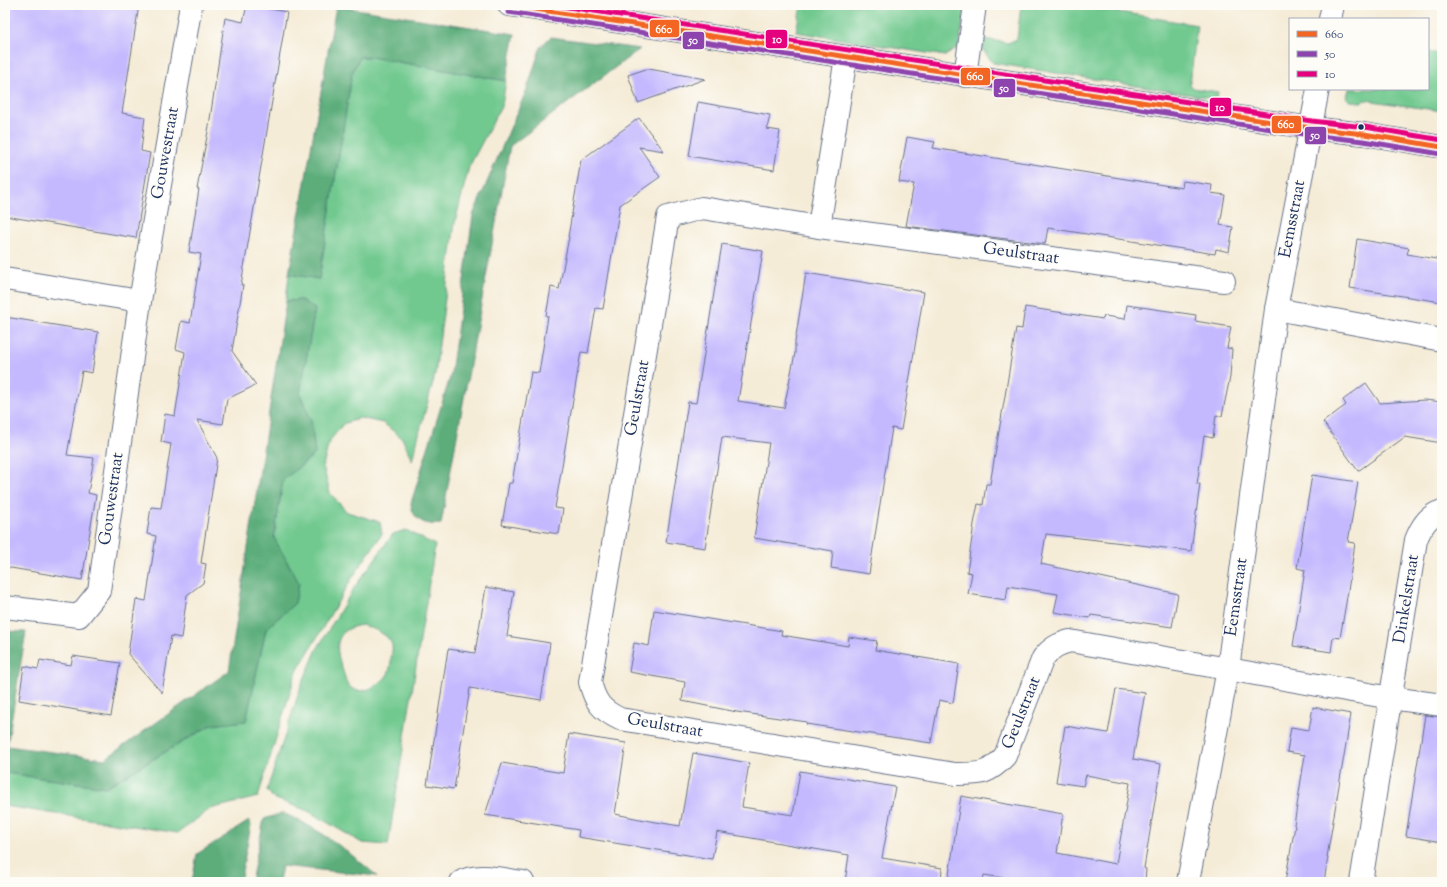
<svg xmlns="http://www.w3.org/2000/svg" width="1447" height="887" font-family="'Sorts Mill Goudy',serif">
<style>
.green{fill:#71c98f;stroke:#467c76;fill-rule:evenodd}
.forest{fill:#5cad7a;stroke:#3c6e6c}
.building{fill:#c4b9fe}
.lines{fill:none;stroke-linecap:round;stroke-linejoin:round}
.street-casing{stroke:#677188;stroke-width:24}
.secondary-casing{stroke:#677188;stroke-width:24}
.street{stroke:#fff;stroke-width:22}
.secondary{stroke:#fff;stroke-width:22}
.bus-1-casing{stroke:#fdfcf7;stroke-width:8}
.bus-2-casing{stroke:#fdfcf7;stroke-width:8}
.bus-3-casing{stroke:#fdfcf7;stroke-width:8}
.bus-1{stroke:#f26522;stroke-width:5}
.bus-2{stroke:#8e44ad;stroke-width:5}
.bus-3{stroke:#e5007d;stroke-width:5}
.bus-dot{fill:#1b2f5e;stroke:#fdfcf7;stroke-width:1.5}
.labels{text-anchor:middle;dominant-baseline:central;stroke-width:3.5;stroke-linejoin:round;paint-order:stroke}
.street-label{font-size:17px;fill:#1b2f5e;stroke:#fdfcf7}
.line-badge{stroke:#fdfcf7;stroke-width:1.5}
.badge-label{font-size:11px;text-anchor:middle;font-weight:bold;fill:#fff}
</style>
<rect width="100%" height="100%" fill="#fdfcf7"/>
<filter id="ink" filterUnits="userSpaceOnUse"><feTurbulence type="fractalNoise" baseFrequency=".025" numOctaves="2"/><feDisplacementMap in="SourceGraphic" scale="8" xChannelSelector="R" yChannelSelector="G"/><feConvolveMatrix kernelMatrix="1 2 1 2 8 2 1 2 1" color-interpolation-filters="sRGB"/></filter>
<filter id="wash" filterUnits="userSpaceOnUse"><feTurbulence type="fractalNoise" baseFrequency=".012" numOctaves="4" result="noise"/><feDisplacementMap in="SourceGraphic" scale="16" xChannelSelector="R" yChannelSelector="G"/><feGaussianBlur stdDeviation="0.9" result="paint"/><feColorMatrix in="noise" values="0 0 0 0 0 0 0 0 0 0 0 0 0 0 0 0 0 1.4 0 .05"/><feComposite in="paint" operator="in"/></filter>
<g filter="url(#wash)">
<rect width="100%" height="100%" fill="#f5ecd7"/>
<!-- green -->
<g class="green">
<polygon points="801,5 966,5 959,47 945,56 796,32"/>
<polygon points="1021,5 1077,5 1197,25 1190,84 1193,88 1218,92 1217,99 993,63 982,49 984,39 1008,43 1017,39"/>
<polygon points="1428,52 1442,54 1442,111 1365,100 1361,102 1350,101 1347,97 1349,89 1428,89"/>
<polygon points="360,57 371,57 506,81 502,105 469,167 455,222 435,375 412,460 402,438 383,423 360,418 343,424 329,442 323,466 330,493 347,512 380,522 382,534 352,578 296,673 258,797 210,809 178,833 5,806 5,773 106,787 211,725 246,721 266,629 295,603 299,583 274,538 283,480 315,454 311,420 300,394 315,309 301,300 286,301 289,274 319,279 352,73"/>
<path d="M406,530L435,545L388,845L362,843L308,811L273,798L267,790L301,686L317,649L354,588L393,534ZM362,625C372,628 389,634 392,645C393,649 391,655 391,660C390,668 390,673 384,679C375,688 356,698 347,683C345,679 344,673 342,668C334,646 335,629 362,625Z"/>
</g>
<!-- forest -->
<g class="forest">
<polygon points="336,6 515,34 506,81 371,57 360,57 352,73 319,279 289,274"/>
<path d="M551,37L640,49L510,146L441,524C425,526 412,520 411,503L451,374L473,215L527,89L541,46Z"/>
<polygon points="301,300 315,309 300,394 311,420 315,454 283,480 274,538 299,583 295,603 266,629 246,721 211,725 106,787 5,773 5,631 26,632 7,746 105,759 229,671 286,301"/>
<path d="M283,813C319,828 348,851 377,876L282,866L279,882H251L264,819Z"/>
<polygon points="249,821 251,825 240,882 192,882 197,854"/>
</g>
<g id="blocks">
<!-- building -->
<g class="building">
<polygon points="5,5 139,5 122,113 145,117 141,151 150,153 136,238 5,216"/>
<polygon points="247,5 287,12 241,285 243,285 232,351 256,385 227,399 223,424 197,420 217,458 201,563 206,564 203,583 187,595 181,638 171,636 162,693 128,654 136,599 146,601 156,536 147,534 151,507 161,508 171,444 161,442 165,414 175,416 185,352 176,349 181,321 190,323 201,254 189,252 199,189 197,189 209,126 225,18 243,22"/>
<polygon points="646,69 649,69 705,79 638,103 628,75"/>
<polygon points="698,102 770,115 767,129 780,131 774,170 689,156"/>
<polygon points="639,118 664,151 639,147 660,177 620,205 603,309 596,308 588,353 581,352 555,508 563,509 559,534 502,525 509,483 512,483 531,372 539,373 548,316 546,316 551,287 559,289 569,237 568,237 581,160"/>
<polygon points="907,137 935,142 933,148 1182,188 1183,181 1212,185 1211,193 1225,195 1220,225 1233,227 1229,252 1216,249 1215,254 1048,228 1045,244 906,226 914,184 899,182"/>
<polygon points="1357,239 1409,248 1407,254 1442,260 1442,302 1350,288"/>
<polygon points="722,244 763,251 738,401 784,408 795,353 795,342 806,273 924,292 901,430 892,428 869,574 831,568 833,551 754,538 769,443 722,437 705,548 666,542 688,402 696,403"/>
<polygon points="1127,305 1196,315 1195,321 1231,327 1227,348 1232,349 1230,377 1222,416 1216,415 1213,438 1204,436 1197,484 1200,484 1191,551 1046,534 1041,564 1178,594 1172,627 1091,615 1090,618 1054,612 1058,594 1008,586 1006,600 968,594 972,573 967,572 974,524 978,504 983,505 986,484 990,484 1005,396 1016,328 1022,329 1025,307 1103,319 1104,316 1125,319"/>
<polygon points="5,317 98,332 92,373 82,371 67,455 94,458 88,493 96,495 82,580 5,567"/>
<polygon points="1366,383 1380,403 1425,400 1442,402 1442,443 1405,437 1358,471 1323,422 1346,405 1343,400"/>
<polygon points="1312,475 1358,482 1348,542 1355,543 1348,591 1340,638 1333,637 1331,652 1293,646 1305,570 1297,568"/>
<polygon points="486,587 514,592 507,636 550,643 541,700 470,688 454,789 427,785 448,649 475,653"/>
<polygon points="654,610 782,631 781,635 848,646 849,637 877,641 875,650 959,664 953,703 939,700 931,743 806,724 807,722 737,712 682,701 685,682 629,672 634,643 649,646"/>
<polygon points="73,656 120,663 111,716 19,700 24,666 38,669 40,660 71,665"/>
<polygon points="1116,689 1145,693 1133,759 1161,764 1144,868 1146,869 1145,882 1030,882 984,875 983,882 948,882 961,796 1063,814 1057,853 1116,864 1130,783 1086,775 1083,786 1056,782 1065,726 1108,733"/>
<polygon points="1313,707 1351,714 1327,857 1328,857 1324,882 1285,882 1295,826 1294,825 1305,755 1287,752 1291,727 1309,730"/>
<polygon points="1425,715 1442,717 1442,842 1406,836"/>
<polygon points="569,734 626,743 615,814 650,821 680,826 693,753 749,763 742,807 793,815 800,771 895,787 882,858 942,868 941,882 845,882 849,855 717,832 712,859 578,837 579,830 485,815 502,763 563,773"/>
</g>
</g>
</g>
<g filter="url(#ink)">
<use href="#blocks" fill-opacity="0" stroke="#677188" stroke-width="1"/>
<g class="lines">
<defs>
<g id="street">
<polyline points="1330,19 1333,5"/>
<polyline points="965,76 975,5"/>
<polyline points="819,227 846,57"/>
<polyline points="5,279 140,301"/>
<path d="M1224,281L819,227L702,208L668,217L590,682C595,702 601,710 620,719L955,774C979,774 988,775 1005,756L1043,658C1051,648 1058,644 1070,641L1391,698L1442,705"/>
<polyline points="1276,309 1442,340"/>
<polyline points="5,607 79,616 99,591 140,301 191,5"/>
<path d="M461,882C477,872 505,880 523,882"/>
<polyline points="1188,882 1228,669 1276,309 1318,89"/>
<path d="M1361,882L1416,540C1421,527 1428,515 1442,511"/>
</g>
<polyline id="secondary" points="509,5 1311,128 1364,134 1442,147"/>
</defs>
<!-- street casing -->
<use href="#street" class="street-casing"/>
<!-- secondary casing -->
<use href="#secondary" class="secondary-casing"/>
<!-- street -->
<use href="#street" class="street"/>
<!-- secondary -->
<use href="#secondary" class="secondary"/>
<defs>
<polyline id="bus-1" points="509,5 1311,128 1364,134 1442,147"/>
<polyline id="bus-2" points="508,12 1310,135 1363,141 1441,154"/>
<polyline id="bus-3" points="555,5 1312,121 1365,127 1442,140"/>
</defs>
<!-- bus-1 casing -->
<use href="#bus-1" class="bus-1-casing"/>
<!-- bus-2 casing -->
<use href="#bus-2" class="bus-2-casing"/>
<!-- bus-3 casing -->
<use href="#bus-3" class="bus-3-casing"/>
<!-- bus-1 -->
<use href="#bus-1" class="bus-1"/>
<!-- bus-2 -->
<use href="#bus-2" class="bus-2"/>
<!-- bus-3 -->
<use href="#bus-3" class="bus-3"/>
</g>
</g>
<!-- markers -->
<circle class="bus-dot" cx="1361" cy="127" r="3.5"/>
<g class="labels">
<!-- street labels -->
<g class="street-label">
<text transform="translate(166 153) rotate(-80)">Gouwestraat</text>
<text transform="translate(1293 219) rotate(-79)">Eemsstraat</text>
<text transform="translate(1021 254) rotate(8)">Geulstraat</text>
<text transform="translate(638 398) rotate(-80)">Geulstraat</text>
<text transform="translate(112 499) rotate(-82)">Gouwestraat</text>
<text transform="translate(1237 597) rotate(-82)">Eemsstraat</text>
<text transform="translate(1407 599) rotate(-81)">Dinkelstraat</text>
<text transform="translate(1022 713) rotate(-68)">Geulstraat</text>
<text transform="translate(665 726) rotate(10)">Geulstraat</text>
</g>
</g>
<g class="line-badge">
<rect x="649" y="19" width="31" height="19" rx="4" fill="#f26522"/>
<rect x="765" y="29" width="23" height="20" rx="4" fill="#e5007d"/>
<rect x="682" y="31" width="23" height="19" rx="4" fill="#8e44ad"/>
<rect x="960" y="67" width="31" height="19" rx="4" fill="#f26522"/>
<rect x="993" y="78" width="23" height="20" rx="4" fill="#8e44ad"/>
<rect x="1209" y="97" width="23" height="20" rx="4" fill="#e5007d"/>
<rect x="1271" y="115" width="31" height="19" rx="4" fill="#f26522"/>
<rect x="1304" y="126" width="23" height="19" rx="4" fill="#8e44ad"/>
</g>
<g class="badge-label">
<text x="664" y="33">660</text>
<text x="777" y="43">10</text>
<text x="693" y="44">50</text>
<text x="975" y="80">660</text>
<text x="1004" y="92">50</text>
<text x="1220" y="111">10</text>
<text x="1286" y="128">660</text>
<text x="1315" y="139">50</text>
</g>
<!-- margin -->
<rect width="1447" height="887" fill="none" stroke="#fdfcf7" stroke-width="20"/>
<!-- legend -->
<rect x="1289" y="18" width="140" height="72" fill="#fdfcf7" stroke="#a3aaba"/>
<rect x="1297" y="31" width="20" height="6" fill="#f26522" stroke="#a3aaba"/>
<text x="1325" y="38" font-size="12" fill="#1b2f5e">660</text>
<rect x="1297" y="51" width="20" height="6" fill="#8e44ad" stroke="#a3aaba"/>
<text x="1325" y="58" font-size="12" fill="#1b2f5e">50</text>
<rect x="1297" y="71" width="20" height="6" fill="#e5007d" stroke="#a3aaba"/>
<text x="1325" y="78" font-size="12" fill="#1b2f5e">10</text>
</svg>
